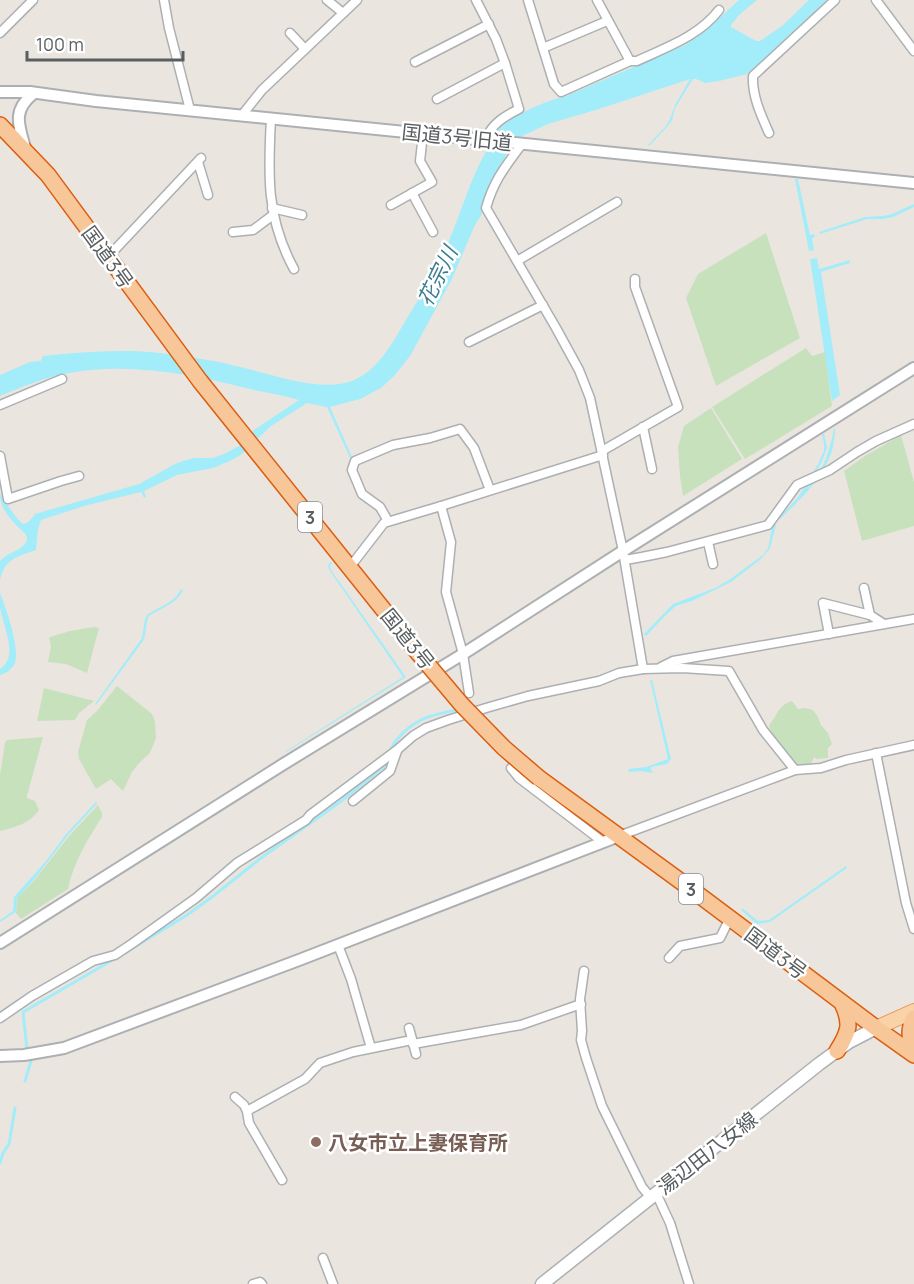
<svg xmlns="http://www.w3.org/2000/svg" width="914" height="1284" font-family="Manrope,'Noto Sans JP',sans-serif">
<style>
.green{fill:#c8e1bd}
.water{fill:#a2edf9}
.lines{fill:none;stroke-linecap:round;stroke-linejoin:round}
.stream{stroke:#a2edf9;stroke-width:3}
.minor-casing{stroke:#acb0b2;stroke-width:11}
.tertiary-casing{stroke:#acb0b2;stroke-width:14}
.secondary-casing{stroke:#abb0b3;stroke-width:15}
.primary-casing{stroke:#e7975d;stroke-width:16}
.trunk-casing{stroke:#dc5e0f;stroke-width:18}
.minor{stroke:#fff;stroke-width:8}
.tertiary{stroke:#fff;stroke-width:10}
.secondary{stroke:#fff;stroke-width:12}
.primary{stroke:#f9d3a7;stroke-width:14}
.trunk{stroke:#f7c79a;stroke-width:15}
.trunk-bridge-casing{stroke:#dc5e0f;stroke-width:18;stroke-linecap:butt}
.trunk-bridge{stroke:#f7c79a;stroke-width:15}
.education-dot{fill:#8d6e63;stroke:#fff;stroke-width:2}
.labels{text-anchor:middle;dominant-baseline:central;stroke-width:5;stroke-linejoin:round;paint-order:stroke}
.shield{fill:#fff;stroke:#8b8e90;stroke-width:1.5}
.shield-label{font-size:18px;font-weight:bold;fill:#595e60}
.street-label{font-size:20px;fill:#595e60;stroke:#fff}
.education-label{font-size:20px;font-weight:bold;fill:#785e54;stroke:#fff;text-anchor:start}
.water-label{font-size:21px;font-style:italic;fill:#3a7d8f;stroke:#fff}
</style>
<rect width="100%" height="100%" fill="#ebe5e0"/>
<!-- green -->
<g class="green">
<polygon points="766,233 800,338 716,386 686,298 698,274"/>
<polygon points="806,348 812,356 825,352 832,406 745,459 712,407"/>
<polygon points="711,408 742,459 683,496 680,476 678,447 684,426"/>
<polygon points="901,435 914,482 914,526 862,541 844,471 865,456"/>
<polygon points="94,627 99,628 87,673 66,664 48,662 51,646 49,638 50,637 70,631"/>
<polygon points="117,686 152,714 155,721 156,738 150,753 139,763 132,772 123,791 111,779 96,789 79,759 78,752 87,720 97,711"/>
<polygon points="44,688 94,701 79,713 75,720 37,721"/>
<path d="M792,701L798,709L804,708L813,710L818,717L821,725L828,733L832,744L828,748V758L817,759L814,757L810,766H799C795,761 792,760 787,756C779,748 772,736 769,725C778,715 778,705 792,701Z"/>
<path d="M43,737L27,796V798L35,801L39,810C29,824 16,827 0,831V775L5,743L7,740Z"/>
<path d="M98,805L102,813V817C88,839 73,863 68,889L21,919L16,913L17,898L33,882L70,835Z"/>
</g>
<!-- water -->
<g class="water">
<path d="M739,0H757L739,15L731,25V27L756,41H760L782,26L809,0H827L785,42L747,74L719,81L705,83L696,79H693L675,108L672,120L667,127L649,146L648,145L666,126L670,119L675,105L690,79L599,109L548,124L520,137L508,151L496,175L488,195L483,212L474,227L452,279L410,356L395,375L381,388L360,399L330,407L352,457L350,458L327,407L307,403L271,426L242,454L230,461L213,468L177,475L144,491L146,497L144,498L141,492L84,506L41,520L38,529L36,550C17,557 5,558 0,580V561C7,553 17,552 23,546C26,543 27,541 27,537C26,533 21,530 18,527C9,518 0,507 0,494C8,504 13,516 23,524C29,523 31,519 35,514L139,484L175,464L183,461L194,458H213L224,454L239,446L254,430L299,400C283,395 266,393 250,389C191,374 130,362 69,373C45,377 22,387 0,396V375L30,362L41,361L43,356C82,352 121,349 160,353C186,356 212,360 236,366C269,373 320,393 352,381C376,372 391,346 403,325C416,303 430,282 441,259C459,222 468,181 489,146C493,140 496,132 501,127C515,114 548,100 566,96L685,45L704,32Z"/>
<polygon points="795,179 798,179 810,235 814,234 815,237 812,238 814,250 809,251"/>
<polygon points="914,204 914,207 893,217 883,219 867,219 820,234 819,232 865,217 883,216 892,214"/>
<polygon points="817,258 819,269 850,260 850,263 821,272 840,395 832,401 810,259"/>
<path d="M834,428H835C835,434 834,441 833,447C825,477 801,499 780,519H778L799,496L818,464L824,451V444L822,434H824L827,448L822,461L807,489C823,472 830,451 834,428Z"/>
<polygon points="774,524 776,525 770,548 761,559 731,582 692,601 676,606 666,615 646,636 644,634 673,604 715,588 729,580 763,555 768,548 772,528"/>
<polygon points="330,562 332,562 330,566 331,570 406,677 286,752 286,751 403,677 330,571 328,566"/>
<path d="M181,589L183,590C177,604 161,608 149,616C145,623 147,633 143,641L96,705L95,704L142,638L145,619L147,615C158,607 175,603 181,589Z"/>
<path d="M0,593C6,608 20,648 15,663C12,670 6,673 0,675V669C20,657 2,624 0,607C0,603 0,598 0,593Z"/>
<polygon points="650,680 652,680 671,759 667,764 651,767 651,770 653,772 652,773 641,771 629,772 628,769 646,767 668,759"/>
<polygon points="96,802 97,804 95,806 69,834 33,881 17,898 16,912 0,922 0,920 13,911 14,897 46,861 67,833"/>
<polygon points="846,866 847,868 770,922 757,924 741,910 742,908 758,921 769,920"/>
</g>
<g class="lines">
<!-- stream -->
<g class="stream">
<path d="M390,752C394,739 410,725 423,719C434,714 448,712 460,709"/>
<polyline points="125,953 187,915 212,897 261,858 340,802 388,763 389,759"/>
<polyline points="25,1081 31,1061 27,1049 23,1012 116,958"/>
<polyline points="0,1163 3,1153 9,1144 15,1108"/>
</g>
<defs>
<g id="minor">
<polyline points="164,0 169,28 190,110"/>
<polyline points="327,0 343,13"/>
<path d="M476,0L496,39L505,63L519,109C503,117 492,124 485,140"/>
<polyline points="528,0 554,84 561,92 630,61 597,0"/>
<polyline points="876,0 914,51"/>
<polyline points="0,33 33,0"/>
<polyline points="290,33 305,49"/>
<polyline points="543,48 607,21"/>
<path d="M630,61H637C667,47 699,36 719,10"/>
<polyline points="415,62 489,24"/>
<polyline points="437,99 505,63"/>
<polyline points="242,115 262,90 357,0"/>
<path d="M271,118C268,174 266,218 294,269"/>
<path d="M769,133C761,115 752,96 753,76L835,0"/>
<path d="M522,144C505,167 494,180 486,208L556,328L579,370L590,398L623,551L643,669"/>
<polyline points="198,162 208,195"/>
<polyline points="412,193 433,232"/>
<polyline points="391,205 432,182 420,161 423,134"/>
<polyline points="272,208 302,215"/>
<polyline points="233,232 253,230 273,215"/>
<polyline points="108,257 201,158"/>
<polyline points="517,261 617,202"/>
<polyline points="469,342 543,305"/>
<polyline points="0,405 62,379"/>
<polyline points="643,427 652,469"/>
<polyline points="602,451 678,407 635,287 635,279"/>
<polyline points="0,456 8,499 61,481 79,476"/>
<polyline points="441,506 451,542 446,592 463,654 469,693"/>
<polyline points="388,521 380,507 362,494 352,470 355,461 393,445 430,438 460,429 474,448 490,490"/>
<polyline points="708,542 713,564"/>
<polyline points="625,560 642,557 667,552 768,525 797,485 830,470 857,452 876,441 914,424"/>
<polyline points="350,567 384,523 441,506 603,455"/>
<polyline points="864,588 870,615"/>
<polyline points="829,634 823,603 870,615 884,624"/>
<polyline points="661,667 673,661 914,619"/>
<polyline points="876,753 906,903 914,929"/>
<polyline points="511,768 519,778 603,842"/>
<polyline points="353,801 390,771 397,751"/>
<polyline points="619,836 795,770 821,768 846,760 914,745"/>
<polyline points="338,945 351,979 371,1048"/>
<polyline points="669,958 680,946 720,938 730,918"/>
<polyline points="584,971 580,999 582,1031 581,1040 586,1058 602,1106 642,1187 651,1198"/>
<polyline points="0,1018 32,996 93,961 115,955 133,943 196,898 237,863 306,820 310,815 397,750 413,736 426,728 448,720 486,708 528,696 599,681 619,673 643,669 682,668 729,671 763,730 795,770"/>
<polyline points="409,1028 416,1054"/>
<polyline points="413,1044 521,1025 581,1004"/>
<polyline points="235,1097 244,1105 247,1111 249,1123 282,1180"/>
<polyline points="247,1111 305,1079 320,1063 353,1052 412,1040"/>
<polyline points="656,1193 670,1223 689,1284"/>
<polyline points="323,1258 333,1284"/>
<polyline points="253,1284 260,1282 262,1284"/>
</g>
<g id="tertiary">
<polyline points="0,92 30,92 96,101 914,183"/>
<path d="M26,151C19,126 11,111 34,93"/>
<polyline points="0,943 282,765 463,654 623,551 914,368"/>
<polyline points="0,1056 24,1055 64,1048 299,960 619,836"/>
</g>
<polyline id="secondary" points="542,1284 819,1064 849,1042 876,1028"/>
<polyline id="primary" points="876,1028 914,1011"/>
<g id="trunk">
<polyline points="0,125 48,175 200,381 419,654"/>
<polyline points="539,778 687,886 876,1028 914,1055"/>
<path d="M914,1018C908,1029 909,1039 914,1051"/>
<path d="M837,1051C849,1032 852,1024 842,1003"/>
</g>
</defs>
<!-- minor casing -->
<use href="#minor" class="minor-casing"/>
<!-- tertiary casing -->
<use href="#tertiary" class="tertiary-casing"/>
<!-- secondary casing -->
<use href="#secondary" class="secondary-casing"/>
<!-- primary casing -->
<use href="#primary" class="primary-casing"/>
<!-- trunk casing -->
<use href="#trunk" class="trunk-casing"/>
<!-- minor -->
<use href="#minor" class="minor"/>
<!-- tertiary -->
<use href="#tertiary" class="tertiary"/>
<!-- secondary -->
<use href="#secondary" class="secondary"/>
<!-- primary -->
<use href="#primary" class="primary"/>
<!-- trunk -->
<use href="#trunk" class="trunk"/>
<defs>
<polyline id="trunk-bridge" points="419,654 462,705 504,748 539,778"/>
</defs>
<!-- trunk-bridge casing -->
<use href="#trunk-bridge" class="trunk-bridge-casing"/>
<!-- trunk-bridge -->
<use href="#trunk-bridge" class="trunk-bridge"/>
</g>
<!-- markers -->
<circle class="education-dot" cx="316" cy="1142" r="6"/>
<g class="labels">
<!-- shield labels -->
<g class="shield">
<rect x="298" y="502" width="24" height="30" rx="4.5"/>
<rect x="679" y="874" width="24" height="30" rx="4.5"/>
</g>
<g class="shield-label">
<text x="310" y="517">3</text>
<text x="691" y="889">3</text>
</g>
<!-- street labels -->
<g class="street-label">
<text transform="translate(457 137) rotate(6)">国道3号旧道</text>
<text transform="translate(108 257) rotate(54)">国道3号</text>
<text transform="translate(408 639) rotate(51)">国道3号</text>
<text transform="translate(776 953) rotate(37)">国道3号</text>
<text transform="translate(707 1153) rotate(-38)">湯辺田八女線</text>
</g>
<!-- education labels -->
<g class="education-label">
<text x="328" y="1142">八女市立上妻保育所</text>
</g>
<!-- water labels -->
<g class="water-label">
<text transform="translate(437 276) rotate(-64)">花宗川</text>
</g>
</g>
<!-- scale -->
<path d="M27 51v9h156v-9" fill="none" stroke="#595e60" stroke-width="3"/>
<text x="36" y="51" font-size="18" fill="#595e60" stroke="#ffffff" stroke-width="4.5" paint-order="stroke">100 m</text>
</svg>
